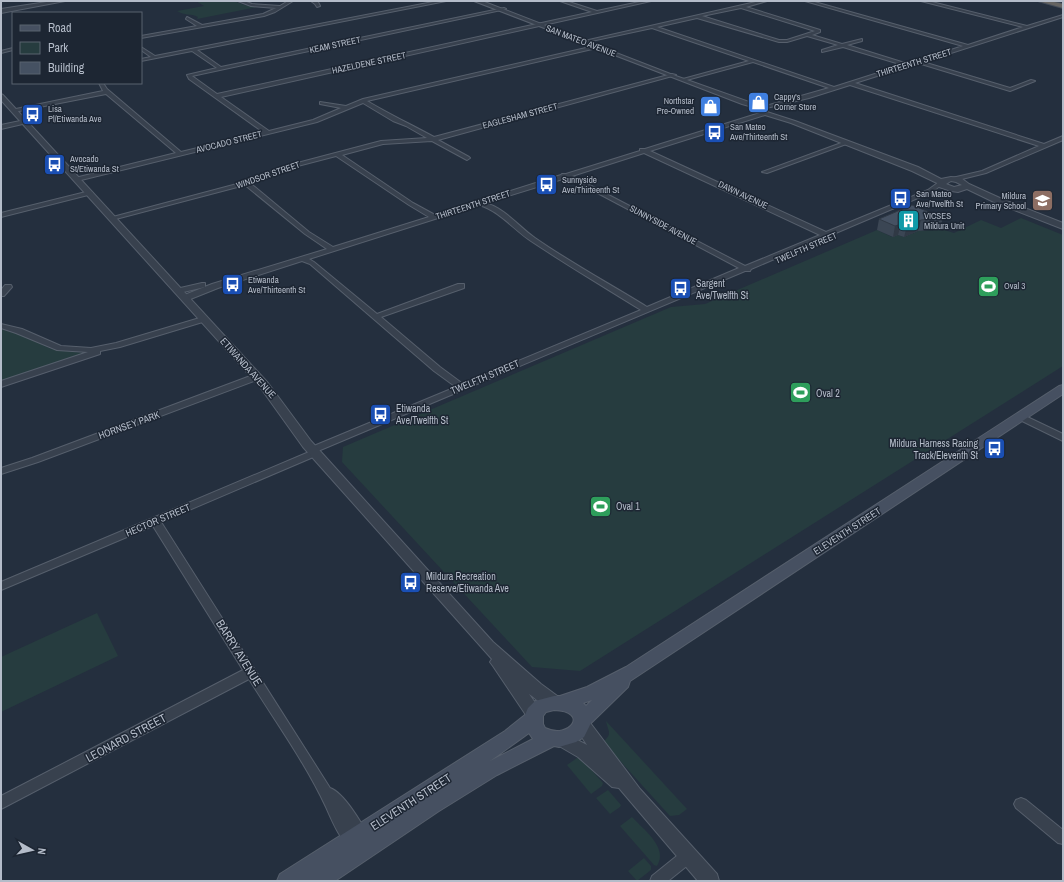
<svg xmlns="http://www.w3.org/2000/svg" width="1064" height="882" font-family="'Archivo Narrow',sans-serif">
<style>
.green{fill:#263c3f}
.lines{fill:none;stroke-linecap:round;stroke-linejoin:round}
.minor-casing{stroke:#565f6c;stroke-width:2}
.tertiary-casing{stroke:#565f6c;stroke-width:2}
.secondary-casing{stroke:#565f6c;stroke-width:2}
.trunk-casing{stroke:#434c59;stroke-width:2}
.minor{fill:#38414e;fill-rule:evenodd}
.tertiary{fill:#38414e;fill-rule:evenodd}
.secondary{fill:#465061;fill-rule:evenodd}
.trunk{fill:#656462;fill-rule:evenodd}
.wall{fill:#3b4654}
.shaded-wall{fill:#303945}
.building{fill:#455162;stroke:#303945}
.labels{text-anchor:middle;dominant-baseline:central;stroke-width:3;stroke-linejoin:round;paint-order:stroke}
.far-street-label{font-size:9px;fill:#b4bcc9;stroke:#1d2633}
.far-poi-label{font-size:9px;fill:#b4bcc9;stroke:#1d2633;text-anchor:start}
.poi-label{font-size:10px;fill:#b4bcc9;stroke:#1d2633;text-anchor:start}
.street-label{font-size:10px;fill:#b4bcc9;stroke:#1d2633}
.near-street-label{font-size:12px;fill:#b4bcc9;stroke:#1d2633}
</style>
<rect width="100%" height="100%" fill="#242f3e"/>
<!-- green -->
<g class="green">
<path d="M196,1H234L244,5L257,7L197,19L198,17C190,13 185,16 177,11L204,6Z"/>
<polygon points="1021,218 1063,235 1063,366 580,671 532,667 342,462 343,447 671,307 705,304 877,230 892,237 898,235 904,237 918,231 929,230 935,227 954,233 981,220 1001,228"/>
<polygon points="1,329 22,335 51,349 83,353 1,381"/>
<polygon points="97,613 118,656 1,712 1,657"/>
<path d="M606,721L687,809L679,815L670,816L603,742C613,733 608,732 606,721Z"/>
<polygon points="577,758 581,758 603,783 602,786 591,794 567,765"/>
<polygon points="608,790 621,805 620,807 610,814 596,798"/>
<path d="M632,817C643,829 669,848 657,866L654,865L620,826Z"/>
<polygon points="644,858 651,866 651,870 637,881 628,871"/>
</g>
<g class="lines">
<defs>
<g id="minor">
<polygon points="238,1 244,1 252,4 280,6 288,1 293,1 275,12 264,16 141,38 141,36 197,26 186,19 187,17 202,25 263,14 276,8 251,6"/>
<polygon points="311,1 318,2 320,6 317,7 315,4"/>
<path d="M438,1H446L197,50L221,67L504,8L506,9L192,76L217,94L592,12L560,1H566L597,11L644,1H651L221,97L269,131L313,120L341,108L320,104V102L346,106L363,99L599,45L601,47L367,101C389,114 412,125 434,137L672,74L676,75L438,140L469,157L470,158L467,160L432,141L383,144L342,155L413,203L435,215L561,175L562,174H566L640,151V149H645L763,112L766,114L765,115L650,151L826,232L928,190L939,182L944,183L932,192L831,235V237H826L751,269L750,271H745L318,451L320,453L318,455L161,522L330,788C344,793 362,823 368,836L366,841L361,842H359L357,846L352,848C341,843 331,818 326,807C305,762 275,721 249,679L1,809V796L243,670L153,526L1,590V582L309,452L307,450L309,448L456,387L434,371L310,264L302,261L218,288L188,300H182V296L212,284L327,249L305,234L245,185L112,220L109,218L237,184L286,166L381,141L427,138L406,126L393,121L363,103L317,122L77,181L75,180V178L176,153L106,94L14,112L11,110L103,91L99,83H103L107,89L181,152L263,132L189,79L187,75L217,68L192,51L141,61V59L151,57L141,50V47L155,56ZM644,153L820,235L745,266L572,176ZM336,156L409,205L429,217L333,247L309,232L250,183L290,168ZM566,178L573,180L739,268L647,307C610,284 571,263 535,238C519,227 505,208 485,203ZM479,205C500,211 514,230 531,241C567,265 604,287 641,310L463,384L440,367L381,317L464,288V284H458L377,314L314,262L309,259Z"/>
<path d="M760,1H767L746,7L820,30V32L812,35L842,44L862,39V41L847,45L908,64L963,46L805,1H811L968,45L1023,27L921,1H928L1027,26L1063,15V17L923,62L1010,88L1031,80L1035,81L1010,91L918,63L855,83L1044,144L1063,136V140L986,173L954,181L952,180V178L982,171L1039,146L850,85L809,98L762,109V107L829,88L753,62L683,81V79L749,61L652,28L582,43L580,42ZM741,8L815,31L787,40H779L702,16ZM697,18L779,42H787L807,36L838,45L822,50V52L843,47L903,65L834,87L657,27Z"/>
<polygon points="13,48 13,50 1,53 1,51"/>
<polygon points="25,120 28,122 27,123 1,129 1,125"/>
<polygon points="844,142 849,143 767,173 762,172"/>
<polygon points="90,191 93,193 92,194 1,217 1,213"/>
<polygon points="202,283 205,283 205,287 179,293 175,291 176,289"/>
<polygon points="5,285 11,285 12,287 4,296 1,296 1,290"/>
<polygon points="203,317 206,317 206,321 120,347 100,351 100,354 1,387 1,381 88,352 57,350 16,333 1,328 1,324 22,329 61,346 91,348 116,343"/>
<polygon points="253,375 256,375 260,377 259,379 38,462 1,474 1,468 32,458"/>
<polygon points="1021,414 1063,434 1063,441 1018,419 1017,417"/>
<polygon points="1021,798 1026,800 1063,830 1063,844 1058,843 1016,808 1014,804 1016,800"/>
<polygon points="688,849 693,851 695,856 693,861 668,881 650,881 652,876 683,851"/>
</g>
<g id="tertiary">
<polygon points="53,1 65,1 1,13 1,9"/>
<polygon points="474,1 482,1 673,75 766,108 763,110 742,104"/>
<path d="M1,94L3,95L268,383L311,441L493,642L541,684L560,698L562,703L560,708C548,712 538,700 529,694L542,713L540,718L534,720L528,718L493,666L490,662L492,659L303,447L260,387L1,100Z"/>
<path d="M767,112L795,121L918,167L941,179L951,177L961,178L969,184L1002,199L1063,223V229L996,203L967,189L958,192L951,191L939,187L937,183L912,171L791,123L765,115L764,114ZM951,181L956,182L962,185L954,187L946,184Z"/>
<polygon points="582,718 588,720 640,789 717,874 719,881 698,881 619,788 612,787 578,757 554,743 552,738 554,733 560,731 587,745 574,725 576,720"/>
</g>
<path id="secondary" d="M1063,385V394L630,681L628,687L591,723L584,737L576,742L559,747L554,746L497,775L439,811L335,881H307V880L305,881H277L280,874L505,731L525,715L528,708L535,701L554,696H560L587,687L626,667L1059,386ZM592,700L586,706L583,703ZM554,710C590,711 570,740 545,728L543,724V716L546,712ZM529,733L533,739L490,761Z"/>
<polygon id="trunk" points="1038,1 1050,1 1063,4 1063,8"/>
</defs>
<!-- minor casing -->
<use href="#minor" class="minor-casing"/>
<!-- tertiary casing -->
<use href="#tertiary" class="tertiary-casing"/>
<!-- secondary casing -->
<use href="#secondary" class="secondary-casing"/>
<!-- trunk casing -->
<use href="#trunk" class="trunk-casing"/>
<!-- minor -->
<use href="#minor" class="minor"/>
<!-- tertiary -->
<use href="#tertiary" class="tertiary"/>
<!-- secondary -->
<use href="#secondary" class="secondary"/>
<!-- trunk -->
<use href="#trunk" class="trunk"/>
</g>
<!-- wall -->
<polygon class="wall" points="943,218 940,229 918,231 904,237 898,235 893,237 877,230 879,219"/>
<!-- shaded-wall -->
<g class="shaded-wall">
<polygon points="921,220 918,231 904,237 907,226"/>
<polygon points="901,224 898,235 893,237 895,226"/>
</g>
<!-- building -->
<polygon class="building" points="912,205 943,218 921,220 907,226 901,224 895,226 879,219"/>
<!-- icons -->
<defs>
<symbol id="shop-square" viewBox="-11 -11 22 22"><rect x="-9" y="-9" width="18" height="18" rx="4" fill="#3f7fe0" stroke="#1d2633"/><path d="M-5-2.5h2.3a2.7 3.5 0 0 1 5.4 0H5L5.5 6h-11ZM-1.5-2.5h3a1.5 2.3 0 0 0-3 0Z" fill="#fff"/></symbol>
<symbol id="bus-square" viewBox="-11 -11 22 22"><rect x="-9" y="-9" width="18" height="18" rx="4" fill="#1a4fb4" stroke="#1d2633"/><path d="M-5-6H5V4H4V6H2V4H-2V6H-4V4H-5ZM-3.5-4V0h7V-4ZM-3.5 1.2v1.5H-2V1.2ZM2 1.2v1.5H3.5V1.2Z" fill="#fff"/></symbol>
<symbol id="school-square" viewBox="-11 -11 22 22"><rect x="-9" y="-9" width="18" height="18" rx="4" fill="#8d6e63" stroke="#1d2633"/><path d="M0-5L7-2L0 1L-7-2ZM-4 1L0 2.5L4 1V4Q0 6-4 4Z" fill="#fff"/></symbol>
<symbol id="building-square" viewBox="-11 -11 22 22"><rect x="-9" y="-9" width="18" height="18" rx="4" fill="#0f9aa8" stroke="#1d2633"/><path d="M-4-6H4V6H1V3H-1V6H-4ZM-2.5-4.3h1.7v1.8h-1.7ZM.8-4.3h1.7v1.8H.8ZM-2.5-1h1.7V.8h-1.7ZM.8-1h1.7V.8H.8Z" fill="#fff"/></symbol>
<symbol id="stadium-square" viewBox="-11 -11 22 22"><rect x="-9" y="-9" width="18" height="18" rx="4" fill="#2e9e5b" stroke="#1d2633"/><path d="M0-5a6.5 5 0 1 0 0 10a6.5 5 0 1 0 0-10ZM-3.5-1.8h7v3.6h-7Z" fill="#fff"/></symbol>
</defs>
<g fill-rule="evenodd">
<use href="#shop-square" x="746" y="90" width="25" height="25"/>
<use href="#shop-square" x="698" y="94" width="25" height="25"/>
<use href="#bus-square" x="20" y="102" width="25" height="25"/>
<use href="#bus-square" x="702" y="120" width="25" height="25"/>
<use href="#bus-square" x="42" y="152" width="25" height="25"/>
<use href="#bus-square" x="534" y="172" width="25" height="25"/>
<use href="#bus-square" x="888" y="186" width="25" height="25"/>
<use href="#school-square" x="1030" y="188" width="25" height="25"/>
<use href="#building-square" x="896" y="208" width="25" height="25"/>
<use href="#bus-square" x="220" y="272" width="25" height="25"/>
<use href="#stadium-square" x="976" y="274" width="25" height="25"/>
<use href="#bus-square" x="668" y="276" width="25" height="25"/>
<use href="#stadium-square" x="788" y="380" width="25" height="25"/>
<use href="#bus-square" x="368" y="402" width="25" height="25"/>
<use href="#bus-square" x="982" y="436" width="25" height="25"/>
<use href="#stadium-square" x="588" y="494" width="25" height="25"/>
<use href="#bus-square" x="398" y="570" width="25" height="25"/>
</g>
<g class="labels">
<!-- far-street labels -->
<g class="far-street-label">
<text transform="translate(581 41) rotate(21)">SAN MATEO AVENUE</text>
<text transform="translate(335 45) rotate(-12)">KEAM STREET</text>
<text transform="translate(369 63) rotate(-12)">HAZELDENE STREET</text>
<text transform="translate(914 63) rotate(-17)">THIRTEENTH STREET</text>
<text transform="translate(520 116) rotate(-15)">EAGLESHAM STREET</text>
<text transform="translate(229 142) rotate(-14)">AVOCADO STREET</text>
<text transform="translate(268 175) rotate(-19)">WINDSOR STREET</text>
<text transform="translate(743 195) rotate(25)">DAWN AVENUE</text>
<text transform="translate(473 205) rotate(-18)">THIRTEENTH STREET</text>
<text transform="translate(663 225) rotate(28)">SUNNYSIDE AVENUE</text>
<text transform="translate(806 248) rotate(-23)">TWELFTH STREET</text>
</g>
<!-- far-poi labels -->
<g class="far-poi-label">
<text x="774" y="97">Cappy's<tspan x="774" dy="10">Corner Store</tspan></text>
<text x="694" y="101" text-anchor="end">Northstar<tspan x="694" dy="10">Pre-Owned</tspan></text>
<text x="48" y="109">Lisa<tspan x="48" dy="10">Pl/Etiwanda Ave</tspan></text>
<text x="730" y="127">San Mateo<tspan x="730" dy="10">Ave/Thirteenth St</tspan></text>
<text x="70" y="159">Avocado<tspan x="70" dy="10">St/Etiwanda St</tspan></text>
<text x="562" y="180">Sunnyside<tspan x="562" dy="10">Ave/Thirteenth St</tspan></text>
<text x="916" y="194">San Mateo<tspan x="916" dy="10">Ave/Twelfth St</tspan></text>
<text x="1026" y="196" text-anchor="end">Mildura<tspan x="1026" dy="10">Primary School</tspan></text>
<text x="924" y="216">VICSES<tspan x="924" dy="10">Mildura Unit</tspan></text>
<text x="248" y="280">Etiwanda<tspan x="248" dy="10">Ave/Thirteenth St</tspan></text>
<text x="1004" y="286">Oval 3</text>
</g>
<!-- poi labels -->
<g class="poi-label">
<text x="696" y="283">Sargent<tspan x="696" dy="12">Ave/Twelfth St</tspan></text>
<text x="816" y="393">Oval 2</text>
<text x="396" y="408">Etiwanda<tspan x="396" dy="12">Ave/Twelfth St</tspan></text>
<text x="978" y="443" text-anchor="end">Mildura Harness Racing<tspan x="978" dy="12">Track/Eleventh St</tspan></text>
<text x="616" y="506">Oval 1</text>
<text x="426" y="576">Mildura Recreation<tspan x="426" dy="12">Reserve/Etiwanda Ave</tspan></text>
</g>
<!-- street labels -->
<g class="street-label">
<text transform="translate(248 368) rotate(48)">ETIWANDA AVENUE</text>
<text transform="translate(485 377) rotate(-23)">TWELFTH STREET</text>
<text transform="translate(129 425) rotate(-20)">HORNSEY PARK</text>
<text transform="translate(158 520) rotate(-23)">HECTOR STREET</text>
<text transform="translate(847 531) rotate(-33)">ELEVENTH STREET</text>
</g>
<!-- near-street labels -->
<g class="near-street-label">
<text transform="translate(239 653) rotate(58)">BARRY AVENUE</text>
<text transform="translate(126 738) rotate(-28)">LEONARD STREET</text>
<text transform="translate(411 802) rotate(-33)">ELEVENTH STREET</text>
</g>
</g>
<!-- border -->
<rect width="1064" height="882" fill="none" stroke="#b4bcc9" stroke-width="4"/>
<!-- legend -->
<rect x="12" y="12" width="130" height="72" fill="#1d2633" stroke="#59626f"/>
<rect x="20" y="25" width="20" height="6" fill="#465061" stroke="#59626f"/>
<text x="48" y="32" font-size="12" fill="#b4bcc9">Road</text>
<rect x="20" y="42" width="20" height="12" fill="#263c3f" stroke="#59626f"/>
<text x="48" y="52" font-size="12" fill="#b4bcc9">Park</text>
<rect x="20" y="62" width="20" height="12" fill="#455162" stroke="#59626f"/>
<text x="48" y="72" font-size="12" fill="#b4bcc9">Building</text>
<!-- north arrow -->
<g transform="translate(32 850) rotate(98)" stroke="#1d2633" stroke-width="3" paint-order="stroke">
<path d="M0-3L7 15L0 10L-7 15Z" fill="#b4bcc9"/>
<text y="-6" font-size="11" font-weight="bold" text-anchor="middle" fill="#b4bcc9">N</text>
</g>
</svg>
